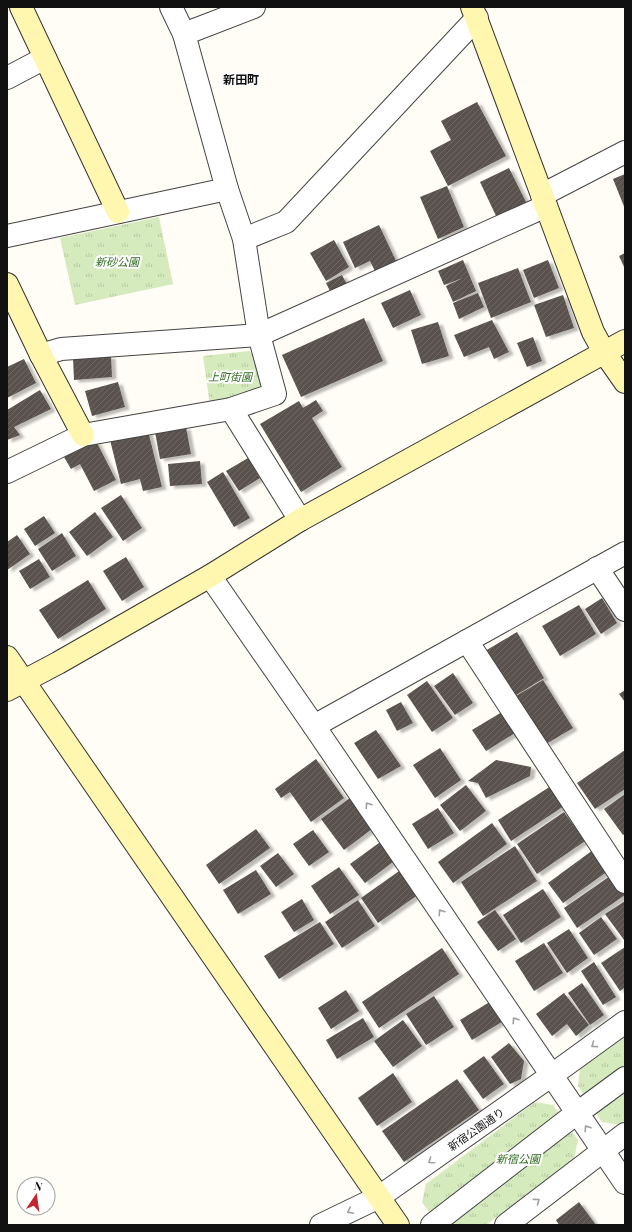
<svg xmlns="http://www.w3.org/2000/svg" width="632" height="1232" font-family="'Playfair Display','Noto Sans JP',serif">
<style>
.grass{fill:url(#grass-tufts)}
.building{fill:url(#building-hatch);filter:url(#shadow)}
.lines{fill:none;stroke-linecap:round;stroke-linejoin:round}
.street-casing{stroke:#444;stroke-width:24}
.secondary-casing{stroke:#333;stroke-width:24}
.street{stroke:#fff;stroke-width:22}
.secondary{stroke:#fff6b0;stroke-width:22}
.oneway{stroke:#a0a0a0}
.labels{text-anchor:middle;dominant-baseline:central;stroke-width:4;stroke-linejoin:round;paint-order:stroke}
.park-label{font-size:11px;font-style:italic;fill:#2f6b1f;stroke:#fff}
.street-label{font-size:11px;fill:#111;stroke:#fff}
.neighbourhood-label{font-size:12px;font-weight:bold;fill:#111;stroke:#fff}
</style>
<defs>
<pattern id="grass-tufts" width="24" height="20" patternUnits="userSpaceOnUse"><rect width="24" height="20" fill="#d5ebbd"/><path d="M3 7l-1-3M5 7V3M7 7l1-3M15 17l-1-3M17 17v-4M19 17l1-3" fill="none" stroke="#b6c8a1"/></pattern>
<pattern id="building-hatch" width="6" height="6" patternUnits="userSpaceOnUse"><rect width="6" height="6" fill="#5a524d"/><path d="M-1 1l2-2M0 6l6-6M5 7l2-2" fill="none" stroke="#6d6662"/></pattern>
<filter id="shadow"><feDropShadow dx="4.5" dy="2.5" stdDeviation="1" flood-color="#0004"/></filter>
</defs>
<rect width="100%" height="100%" fill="#fffdf5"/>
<!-- grass -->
<g class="grass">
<polygon points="159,217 173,284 75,305 60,238"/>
<polygon points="249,351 262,362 265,381 256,394 210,405 203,356"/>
<polygon points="625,1035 625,1122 620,1125 602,1122 578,1086 580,1068"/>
<polygon points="535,1102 553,1105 578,1140 574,1159 486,1225 438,1225 422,1202 426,1184"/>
</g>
<!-- building -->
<g class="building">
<polygon points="477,102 506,156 448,186 430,151 451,140 441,121"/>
<polygon points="509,168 527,204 497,218 480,182"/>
<polygon points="625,174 625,209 613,179"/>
<polygon points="447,186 464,227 438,239 420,197"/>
<polygon points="379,225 397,263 376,273 370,261 355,268 343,242"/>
<polygon points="334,240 349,267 326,281 310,253"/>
<polygon points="625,253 625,269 619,256"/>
<polygon points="463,260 476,291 453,302 446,286 463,278 444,285 438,271"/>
<polygon points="548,260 559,288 534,298 523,270"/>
<polygon points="518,268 531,302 491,318 478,283"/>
<polygon points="342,275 351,292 335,301 326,283"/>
<polygon points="410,290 421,315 393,328 381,303"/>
<polygon points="478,293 484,307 459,319 453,303"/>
<polygon points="563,295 574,328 546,337 534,305"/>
<polygon points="364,318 383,361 301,397 282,355"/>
<polygon points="492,320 509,352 494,359 489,347 464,357 454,335"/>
<polygon points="438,322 449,356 422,364 411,330"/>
<polygon points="533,337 542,361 527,367 517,343"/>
<polygon points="111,356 112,377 74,380 73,358"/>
<polygon points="24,359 36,383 7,398 7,367"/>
<polygon points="118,382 125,407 92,416 85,391"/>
<polygon points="40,390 51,409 14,427 20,435 7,440 7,410"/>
<polygon points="316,400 323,411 312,418 342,467 301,492 260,424 299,401 303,408"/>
<polygon points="186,427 191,454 160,459 155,432"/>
<polygon points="148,431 162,487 143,491 140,479 121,484 110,440"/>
<polygon points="96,441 116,480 94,491 80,464 71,469 64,457"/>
<polygon points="248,458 260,478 239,491 226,471"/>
<polygon points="200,461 202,484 170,486 168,464"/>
<polygon points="223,472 250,518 234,527 207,482"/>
<polygon points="121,495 142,528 123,541 101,508"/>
<polygon points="95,512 113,537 87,556 69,532"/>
<polygon points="44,516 55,533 35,546 24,529"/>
<polygon points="62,533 76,556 52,571 38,549"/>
<polygon points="17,535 30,554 7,570 7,542"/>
<polygon points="126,557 144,587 122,601 103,571"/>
<polygon points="39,559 50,577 30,589 19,571"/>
<polygon points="88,580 106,609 58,639 39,610"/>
<polygon points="602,598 617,623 601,634 585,609"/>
<polygon points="579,605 596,634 560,656 542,626"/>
<polygon points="517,632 544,678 513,697 485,651"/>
<polygon points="453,673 473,703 455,715 434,686"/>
<polygon points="543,680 573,728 546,744 516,696"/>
<polygon points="427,681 453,718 432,732 407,695"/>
<polygon points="625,690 625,702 619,694"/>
<polygon points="401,702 413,723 397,731 386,710"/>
<polygon points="502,712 515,733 486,751 472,730"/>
<polygon points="376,730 401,766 378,779 354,743"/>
<polygon points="440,748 461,780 435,798 413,765"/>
<polygon points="625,750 625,789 595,809 577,783"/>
<polygon points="316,759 344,798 311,822 290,792 281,798 275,789"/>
<polygon points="496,760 531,767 530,776 486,798 478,783 468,781"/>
<polygon points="466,785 486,811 460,831 440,805"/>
<polygon points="551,786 564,806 511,841 498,820"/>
<polygon points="625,794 625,834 623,835 604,809"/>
<polygon points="350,798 372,829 344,850 321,819"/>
<polygon points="438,808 454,833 428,849 412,824"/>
<polygon points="564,812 585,841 537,874 517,844"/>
<polygon points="492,823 507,844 453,883 438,862"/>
<polygon points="256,829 270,848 219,884 206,865"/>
<polygon points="313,830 329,852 309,866 293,844"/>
<polygon points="383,840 397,859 365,883 350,864"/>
<polygon points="515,846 537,881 483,916 461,882"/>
<polygon points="593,850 608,871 563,903 548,883"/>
<polygon points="278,853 294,874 276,887 260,866"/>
<polygon points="339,867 359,895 330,914 311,886"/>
<polygon points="402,869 419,894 378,923 361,898"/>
<polygon points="256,870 271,894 238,914 223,890"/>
<polygon points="613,874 625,891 625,895 577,928 564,908"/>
<polygon points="543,889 561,917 521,943 503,915"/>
<polygon points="302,899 314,920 294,932 281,912"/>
<polygon points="358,900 375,926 342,948 325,922"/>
<polygon points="625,901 625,939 624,940 605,914"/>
<polygon points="495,910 516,939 498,951 477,922"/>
<polygon points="601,917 617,939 594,955 579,933"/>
<polygon points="320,922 334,944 279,979 264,956"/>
<polygon points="569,929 588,958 567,973 547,943"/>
<polygon points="544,943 563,973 534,991 515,961"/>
<polygon points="625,947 625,987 620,991 601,963"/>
<polygon points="442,948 459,974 379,1028 362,1002"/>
<polygon points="594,962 616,997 603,1005 581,971"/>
<polygon points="582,983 604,1015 590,1025 568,993"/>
<polygon points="346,990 359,1011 331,1029 318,1008"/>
<polygon points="564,993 589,1025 576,1036 567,1024 552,1036 536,1014"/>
<polygon points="434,996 454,1027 426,1045 406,1014"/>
<polygon points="493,1000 505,1020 472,1040 460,1020"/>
<polygon points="363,1018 374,1037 337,1059 326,1040"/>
<polygon points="403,1020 422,1046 393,1067 374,1041"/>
<polygon points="509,1043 524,1061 521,1079 510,1084 491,1057"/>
<polygon points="484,1056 504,1084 483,1099 463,1071"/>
<polygon points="393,1073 412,1102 377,1126 358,1098"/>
<polygon points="457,1079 479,1110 404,1162 382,1131"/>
<polygon points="579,1202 596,1225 559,1225 556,1220"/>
</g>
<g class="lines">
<defs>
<g id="street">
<polyline points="184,34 254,7"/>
<polyline points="7,78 45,58"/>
<polyline points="542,195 625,152"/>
<polyline points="7,236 227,189"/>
<polyline points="244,239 286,222 477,18"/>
<polyline points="41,355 61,349 259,335 546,206"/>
<polyline points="231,409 300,520"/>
<polyline points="7,472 83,435 231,409 275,394 259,335 244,239 227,189 184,34 171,7"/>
<polyline points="597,568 625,610"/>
<polyline points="210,576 314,726 625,1183"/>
<polyline points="467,641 625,882"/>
<polyline points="314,726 625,553"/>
<polyline points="587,1106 625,1078"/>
<polyline points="321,1225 379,1197 552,1075 625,1022"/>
<polyline points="432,1225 569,1119"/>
<polyline points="506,1225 625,1134"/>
</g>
<g id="secondary">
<polyline points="21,7 118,212"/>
<polyline points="472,7 593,332 604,352 625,382"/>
<polyline points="7,284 41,355 83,435"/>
<polyline points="7,657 398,1225"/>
<polyline points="7,690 58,663 210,576 300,520 625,341"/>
</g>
</defs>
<!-- street casing -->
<use href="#street" class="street-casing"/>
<!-- secondary casing -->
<use href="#secondary" class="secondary-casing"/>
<!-- street -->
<use href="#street" class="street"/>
<!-- secondary -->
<use href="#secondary" class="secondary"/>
</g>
<!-- one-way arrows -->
<defs><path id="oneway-chevron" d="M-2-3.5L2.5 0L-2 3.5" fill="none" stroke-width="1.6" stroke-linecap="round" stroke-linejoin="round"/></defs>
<g class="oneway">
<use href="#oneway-chevron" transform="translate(368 805) rotate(-124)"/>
<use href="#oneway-chevron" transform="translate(441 912) rotate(-124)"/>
<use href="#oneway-chevron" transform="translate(515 1020) rotate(-124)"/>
<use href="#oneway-chevron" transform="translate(594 1045) rotate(144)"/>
<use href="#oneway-chevron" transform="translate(587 1128) rotate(-123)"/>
<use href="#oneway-chevron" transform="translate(431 1161) rotate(145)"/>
<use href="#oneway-chevron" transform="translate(537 1201) rotate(-37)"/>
<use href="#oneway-chevron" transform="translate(350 1211) rotate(154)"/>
</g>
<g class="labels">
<!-- park labels -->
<g class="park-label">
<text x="117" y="261">新砂公園</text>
<text x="230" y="376">上町街園</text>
<text x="518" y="1158">新宿公園</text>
</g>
<!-- street labels -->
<g class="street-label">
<text transform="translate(476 1129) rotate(-35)">新宿公園通り</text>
</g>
<!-- neighbourhood labels -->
<g class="neighbourhood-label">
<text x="241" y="79">新田町</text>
</g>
</g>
<!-- border -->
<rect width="632" height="1232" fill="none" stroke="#111111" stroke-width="16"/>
<!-- north arrow -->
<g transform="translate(36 1196) rotate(13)"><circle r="19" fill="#ffffff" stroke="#a0a0a0"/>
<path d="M0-3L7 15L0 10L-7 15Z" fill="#c4262e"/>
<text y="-6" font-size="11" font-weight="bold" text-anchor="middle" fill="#111111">N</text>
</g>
</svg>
